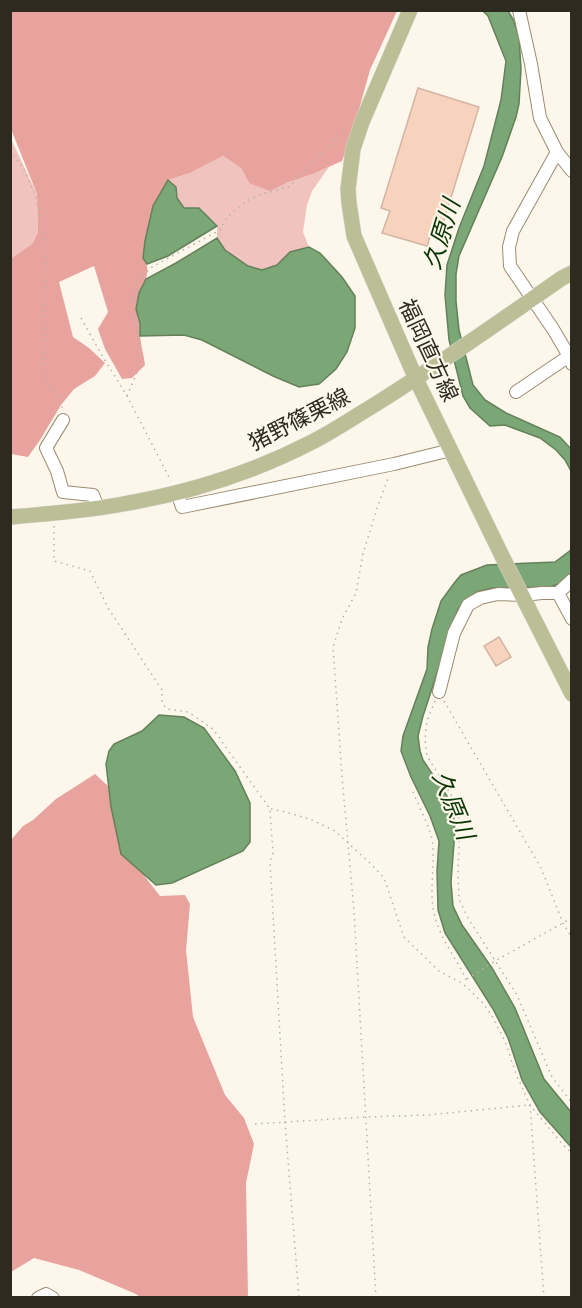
<svg xmlns="http://www.w3.org/2000/svg" width="582" height="1308" font-family="Mulish,'Noto Sans JP',sans-serif">
<style>
.green{fill:#f0c3bf}
.forest{fill:#e9a39e}
.water{fill:#7ba675;stroke:#64815b;stroke-width:1.5}
.building{fill:#f7d3bd;stroke:#d2b5a4;stroke-width:1.5}
.lines{fill:none;stroke-linecap:round;stroke-linejoin:round}
.minor-casing{stroke:#9a8c71;stroke-width:14}
.major-casing{stroke:#d5d4d2;stroke-width:16}
.path{stroke:#b8b2a6;stroke-width:1.5;stroke-dasharray:1.5 4.5;stroke-linecap:butt}
.minor{stroke:#fff;stroke-width:12}
.major{stroke:#bcbf96;stroke-width:15}
.labels{text-anchor:middle;dominant-baseline:central;stroke-width:4.5;stroke-linejoin:round;paint-order:stroke}
.street-label{font-size:22px;fill:#2f2a1f;stroke:#fdf7eb}
.water-label{font-size:24px;font-style:italic;fill:#093603;stroke:#fdf7eb}
</style>
<rect width="100%" height="100%" fill="#fdf7eb"/>
<!-- green -->
<g class="green">
<polygon points="10,137 37,194 38,232 32,244 11,258"/>
<polygon points="223,156 241,168 249,183 286,183 313,174 329,167 312,191 307,205 303,232 309,247 290,252 277,265 262,270 248,266 225,250 217,238 217,226 200,208 184,208 177,198 176,187 168,180 190,173"/>
</g>
<!-- forest -->
<g class="forest">
<path d="M10,11H397L370,70L351,138L342,161L313,174L286,183L270,191L249,183L241,168L223,156L190,173L168,180L153,206L143,258C156,275 136,290 136,308C136,312 139,317 139,322C140,327 139,332 140,336C141,346 144,356 145,365L132,378L122,379L105,349L98,329L108,312L94,266L59,282L73,337L89,348L105,363L95,376L74,389L61,405L40,440L28,457L11,454L10,259L32,244L38,232L37,194L11,129Z"/>
<polygon points="95,774 108,786 111,807 122,854 139,869 160,896 185,895 190,904 186,950 193,1017 225,1095 244,1118 254,1144 246,1183 248,1297 140,1297 136,1294 79,1270 34,1258 11,1272 11,840 23,826 33,820 56,799"/>
</g>
<!-- water -->
<g class="water">
<polygon points="483,11 508,11 513,19 519,37 521,69 519,104 516,117 502,157 459,256 456,274 456,301 459,330 473,385 485,400 506,413 560,437 571,449 571,471 565,460 556,450 540,438 505,425 490,426 470,408 463,396 449,340 445,295 447,265 459,228 484,166 501,100 506,61 488,16"/>
<polygon points="168,180 176,187 177,198 184,208 199,208 217,226 168,256 147,264 143,258 145,241 153,206"/>
<polygon points="217,238 225,250 248,266 262,270 277,265 290,252 309,247 320,253 342,277 355,296 355,328 347,352 336,369 319,384 299,387 273,376 202,340 184,335 140,336 140,323 136,309 139,293 146,279 176,263"/>
<polygon points="571,550 571,574 561,583 550,587 492,588 477,592 458,609 423,716 418,736 420,751 423,760 447,796 453,812 455,830 451,882 453,906 462,925 492,968 515,1008 544,1079 571,1112 571,1147 540,1112 522,1080 508,1038 493,1009 445,933 438,910 437,871 439,841 430,816 411,777 401,751 403,736 427,669 428,647 432,629 441,601 455,582 461,575 487,565 555,562"/>
<polygon points="159,715 184,717 204,728 235,771 250,803 250,842 243,851 172,883 156,885 121,854 111,807 106,764 109,751 114,744 142,731"/>
</g>
<!-- building -->
<g class="building">
<polygon points="418,88 479,107 441,230 433,227 427,246 382,233 390,211 381,208"/>
<polygon points="499,637 511,657 496,666 484,646"/>
</g>
<g class="lines">
<defs>
<g id="minor">
<polyline points="519,10 531,64 540,118 557,152 572,171"/>
<polyline points="557,152 513,231 509,247 510,266 553,329 569,356 572,364"/>
<polyline points="516,392 569,356"/>
<polyline points="63,420 46,448 57,471 63,492 93,495 98,508"/>
<polyline points="177,492 182,507 394,464 451,450"/>
<polyline points="558,593 572,619"/>
<polyline points="439,692 454,633 468,605 480,598 498,594 523,595 542,593 558,593 572,580"/>
<polyline points="38,1298 46,1294 53,1298"/>
</g>
<g id="major">
<polyline points="410,10 362,122 353,149 348,189 349,203 354,236 416,379 502,556 572,694"/>
<path d="M10,517C48,514 86,511 123,504C188,493 254,472 312,442C332,432 351,419 371,407C436,367 499,322 562,278L572,273"/>
</g>
</defs>
<!-- minor casing -->
<use href="#minor" class="minor-casing"/>
<!-- major casing -->
<use href="#major" class="major-casing"/>
<!-- path -->
<g class="path">
<polyline points="10,150 23,168 35,194 42,225 46,271 42,315 45,327 42,367 44,376 59,399 63,410"/>
<polyline points="81,318 100,352 127,396 171,481"/>
<polyline points="127,396 138,370 140,356 132,297 134,289 141,277 152,267 220,230 225,220 234,211 247,201 258,195 289,187 346,129"/>
<polyline points="54,526 54,561 90,571 108,608 162,690 162,703 167,709 188,712 213,729 270,809 273,853 270,862 285,1122 299,1298"/>
<polyline points="435,701 427,721 425,740 427,756 452,796 460,822 458,874 459,899 468,918 517,995 552,1077 572,1103"/>
<polyline points="444,701 541,868 563,923 572,938"/>
<path d="M413,792C419,807 428,823 432,839C436,865 428,891 435,917C441,940 456,958 466,979L463,982"/>
<polyline points="271,809 286,812 312,820 335,831 371,864 384,878 404,937 439,971 462,983 483,1003 492,1016 505,1041 516,1074 530,1105 563,1145 572,1153"/>
<polyline points="467,979 495,961 572,918"/>
<polyline points="255,1124 365,1117 428,1115 530,1105 544,1298"/>
<polyline points="376,1298 354,911 342,776 333,647 342,619 356,593 363,554 377,508 389,476"/>
</g>
<!-- minor -->
<use href="#minor" class="minor"/>
<!-- major -->
<use href="#major" class="major"/>
</g>
<g class="labels">
<!-- street labels -->
<g class="street-label">
<text transform="translate(429 350) rotate(65)">福岡直方線</text>
<text transform="translate(299 419) rotate(-27)">猪野篠栗線</text>
</g>
<!-- water labels -->
<g class="water-label">
<text transform="translate(441 234) rotate(-73)">久原川</text>
<text transform="translate(454 805) rotate(68)">久原川</text>
</g>
</g>
<!-- border -->
<rect width="582" height="1308" fill="none" stroke="#2f2a1f" stroke-width="24"/>
</svg>
